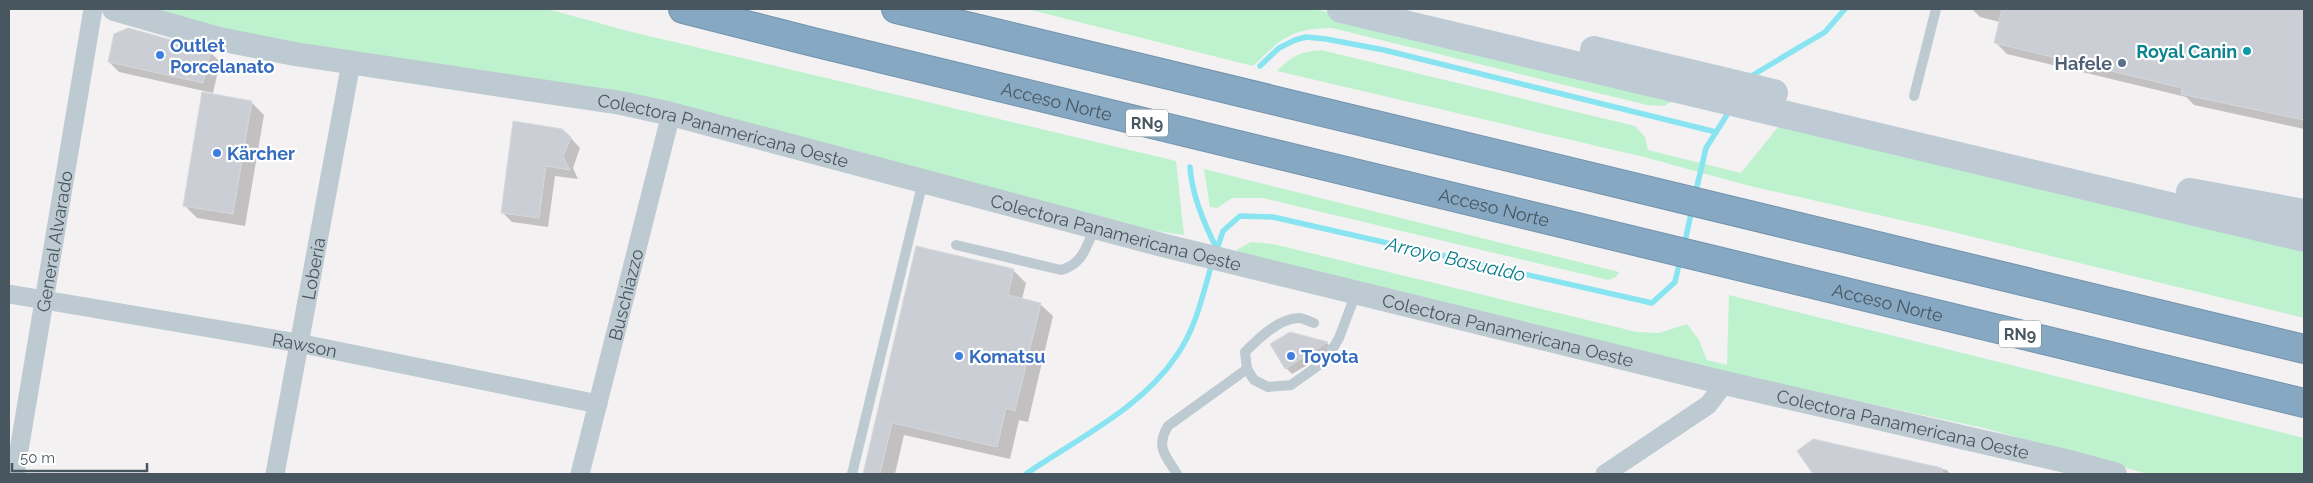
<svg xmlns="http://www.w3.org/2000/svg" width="2313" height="483" font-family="Raleway,sans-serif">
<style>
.green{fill:#bef2ce}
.shadow{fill:#0003}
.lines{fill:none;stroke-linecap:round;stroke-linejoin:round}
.stream{stroke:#89e4f1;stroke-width:5.5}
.building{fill:#cbced4;stroke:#d5d8dd}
.motorway-casing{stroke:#7293ae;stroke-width:30}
.service{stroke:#becad1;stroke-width:10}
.minor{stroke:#becad1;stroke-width:19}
.tertiary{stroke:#becad1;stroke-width:24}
.secondary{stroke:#becbd5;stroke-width:28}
.motorway{stroke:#87a8c2;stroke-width:28}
.culture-dot{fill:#0f9aa8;stroke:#fff;stroke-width:2}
.shop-dot{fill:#3f7fe0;stroke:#fff;stroke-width:2}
.service-dot{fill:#5c6f8a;stroke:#fff;stroke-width:2}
.labels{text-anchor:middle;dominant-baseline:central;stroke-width:4.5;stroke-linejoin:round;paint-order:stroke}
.shield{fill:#fff;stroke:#7f8990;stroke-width:1}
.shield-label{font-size:16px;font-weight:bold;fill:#485660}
.shop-label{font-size:18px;font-weight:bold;fill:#366cbe;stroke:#fff;text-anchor:start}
.culture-label{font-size:18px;font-weight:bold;fill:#0d838f;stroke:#fff;text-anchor:end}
.service-label{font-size:18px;font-weight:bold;fill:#4e5e75;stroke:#fff;text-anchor:end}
.street-label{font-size:18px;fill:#485660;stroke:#fff}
.water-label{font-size:19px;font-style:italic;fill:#087c8c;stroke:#fff}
</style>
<rect width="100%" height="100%" fill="#f3f1f1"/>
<!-- green -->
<g class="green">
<polygon points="139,9 547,9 632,32 1176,161 1184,235 1106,223 859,158 358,60"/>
<path d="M1027,9H1312L1378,21L1681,96L1664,106L1647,105L1332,28C1288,29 1283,38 1253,66Z"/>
<path d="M1321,50L1635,126L1645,137L1648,150L1741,173L1782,122L2304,248V318L1945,230L1750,186L1644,157L1277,71C1292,56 1299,52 1321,50Z"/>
<polygon points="1204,169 1619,272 1616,277 1608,280 1263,198 1232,198 1217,208 1210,207"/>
<polygon points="1251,242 1273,244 1637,332 1659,333 1687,324 1699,340 1707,360 1727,365 1729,295 2304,438 2304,474 2148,474 1984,428 1684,364 1234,255 1238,249"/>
</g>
<!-- shadow -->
<g class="shadow">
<polygon points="1972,9 2304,9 2304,129 2194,105 2186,97 2007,54 1995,42 2000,22 1980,17"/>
<polygon points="210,52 220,62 213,93 119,72 109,62"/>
<polygon points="251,102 264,115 245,226 197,218 184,205"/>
<polygon points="570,137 580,148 573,168 578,179 555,176 548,227 512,222 502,212"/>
<polygon points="917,248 1013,270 1026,283 1022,299 1040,304 1053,316 1028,422 1019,420 1010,459 904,435 895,474 864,474"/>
<polygon points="1290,333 1327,343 1333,350 1292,374 1286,368"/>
<polygon points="1813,441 1947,470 1950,474 1814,474 1798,451"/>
</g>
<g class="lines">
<!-- stream -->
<g class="stream">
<polyline points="1260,66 1279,48 1295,40 1306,37 1326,39 1384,50 1716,132"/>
<polyline points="1750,79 1753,75 1825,32 1845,9"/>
<path d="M1190,167C1192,195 1204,224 1217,249"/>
<polyline points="1695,195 1706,148 1730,110"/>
<polyline points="1684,246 1692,209"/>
<polyline points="1216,252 1223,231 1240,216 1273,217 1652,303 1675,282 1680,260"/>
<path d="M1026,474C1078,438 1141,409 1177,355C1196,328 1203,294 1212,263"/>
</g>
</g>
<!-- building -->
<g class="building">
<polygon points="2002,9 2304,9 2304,120 2181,94 2182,88 1994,43"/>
<polygon points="128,28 211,51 203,83 108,62 114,34"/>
<polygon points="202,92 252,101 233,214 183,206"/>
<polygon points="513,121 562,129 571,137 563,157 570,170 546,166 539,218 501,213"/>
<polygon points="916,246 1014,269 1008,295 1041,303 1015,411 1006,408 997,447 892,423 880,474 863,474"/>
<polygon points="1290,332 1328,342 1285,369 1270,344"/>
<polygon points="1813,439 1942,468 1942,474 1813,474 1797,451"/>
</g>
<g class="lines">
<defs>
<g id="motorway">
<path id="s6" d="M683,9L813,42L2304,403"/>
<polyline points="896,9 2304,349"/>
</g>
</defs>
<!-- motorway casing -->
<use href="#motorway" class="motorway-casing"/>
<!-- service -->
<g class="service">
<polyline points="1914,96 1936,9"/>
<path d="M956,245L1061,270C1083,264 1086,247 1095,227"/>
<path d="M1314,323C1310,322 1303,318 1299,318C1279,318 1258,339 1245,352L1247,369L1254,380L1268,387L1291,385L1326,360L1339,338L1356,293"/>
<polyline points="852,474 923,181"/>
<path d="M1177,474C1166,456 1155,447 1168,426L1247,369"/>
</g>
<!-- minor -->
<g class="minor">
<path id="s1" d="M9,294L298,343L598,404"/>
<path id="s2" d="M15,474L93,9"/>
<path id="s3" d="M275,474L351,63"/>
<path id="s4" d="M580,474L671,114"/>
<polyline points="1605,474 1708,405 1725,383"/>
</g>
<!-- tertiary -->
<path class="tertiary" id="s5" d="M114,9L219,39L295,54L621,103L671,114L1166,246L1725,383L2066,461L2115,474"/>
<!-- secondary -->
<g class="secondary">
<polyline points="1341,9 2304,238"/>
<polyline points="1594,50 1774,93"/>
<polyline points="2190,192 2304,213"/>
</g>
<!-- motorway -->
<use href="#motorway" class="motorway"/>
</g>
<!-- markers -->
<circle class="culture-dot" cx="2247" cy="51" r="5"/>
<g class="shop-dot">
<circle cx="160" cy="55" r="5"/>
<circle cx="217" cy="153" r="5"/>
<circle cx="959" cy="356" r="5"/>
<circle cx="1291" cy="356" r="5"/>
</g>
<circle class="service-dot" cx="2122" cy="63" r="5"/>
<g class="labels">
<!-- shield labels -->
<g class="shield">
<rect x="1126" y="109.5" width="42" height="27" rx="4"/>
<rect x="1999" y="320.5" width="42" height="27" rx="4"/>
</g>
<g class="shield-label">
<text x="1147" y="123">RN9</text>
<text x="2020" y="334">RN9</text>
</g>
<!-- shop labels -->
<g class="shop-label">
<text x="170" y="45">Outlet<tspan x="170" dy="21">Porcelanato</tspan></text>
<text x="227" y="153">Kärcher</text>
<text x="969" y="356">Komatsu</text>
<text x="1301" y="356">Toyota</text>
</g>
<!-- culture labels -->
<g class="culture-label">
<text x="2237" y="51">Royal Canin</text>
</g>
<!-- service labels -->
<g class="service-label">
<text x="2112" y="63">Hafele</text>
</g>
<!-- street labels -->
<g class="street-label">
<text stroke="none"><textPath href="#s6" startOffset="385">Acceso Norte</textPath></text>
<text stroke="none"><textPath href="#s5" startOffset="622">Colectora Panamericana Oeste</textPath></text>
<text stroke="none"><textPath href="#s6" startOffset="835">Acceso Norte</textPath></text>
<text stroke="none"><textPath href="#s5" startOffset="1028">Colectora Panamericana Oeste</textPath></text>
<text stroke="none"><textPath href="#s2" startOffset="236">General Alvarado</textPath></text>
<text stroke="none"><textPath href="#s3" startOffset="209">Lobería</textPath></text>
<text stroke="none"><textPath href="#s4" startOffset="185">Buschiazzo</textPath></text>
<text stroke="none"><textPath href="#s6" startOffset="1240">Acceso Norte</textPath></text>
<text stroke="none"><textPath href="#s5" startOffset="1432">Colectora Panamericana Oeste</textPath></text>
<text stroke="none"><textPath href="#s1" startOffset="300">Rawson</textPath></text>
<text stroke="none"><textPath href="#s5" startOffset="1838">Colectora Panamericana Oeste</textPath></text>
</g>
<!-- water labels -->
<g class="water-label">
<text transform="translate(1456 259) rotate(13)">Arroyo Basualdo</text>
</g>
</g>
<!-- border -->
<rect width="2313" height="483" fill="none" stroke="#485660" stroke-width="20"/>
<!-- scale -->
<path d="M12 463v8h135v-8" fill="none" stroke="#485660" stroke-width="2.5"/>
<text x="20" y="463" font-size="15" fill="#485660" stroke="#ffffff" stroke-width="4" paint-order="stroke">50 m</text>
</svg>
